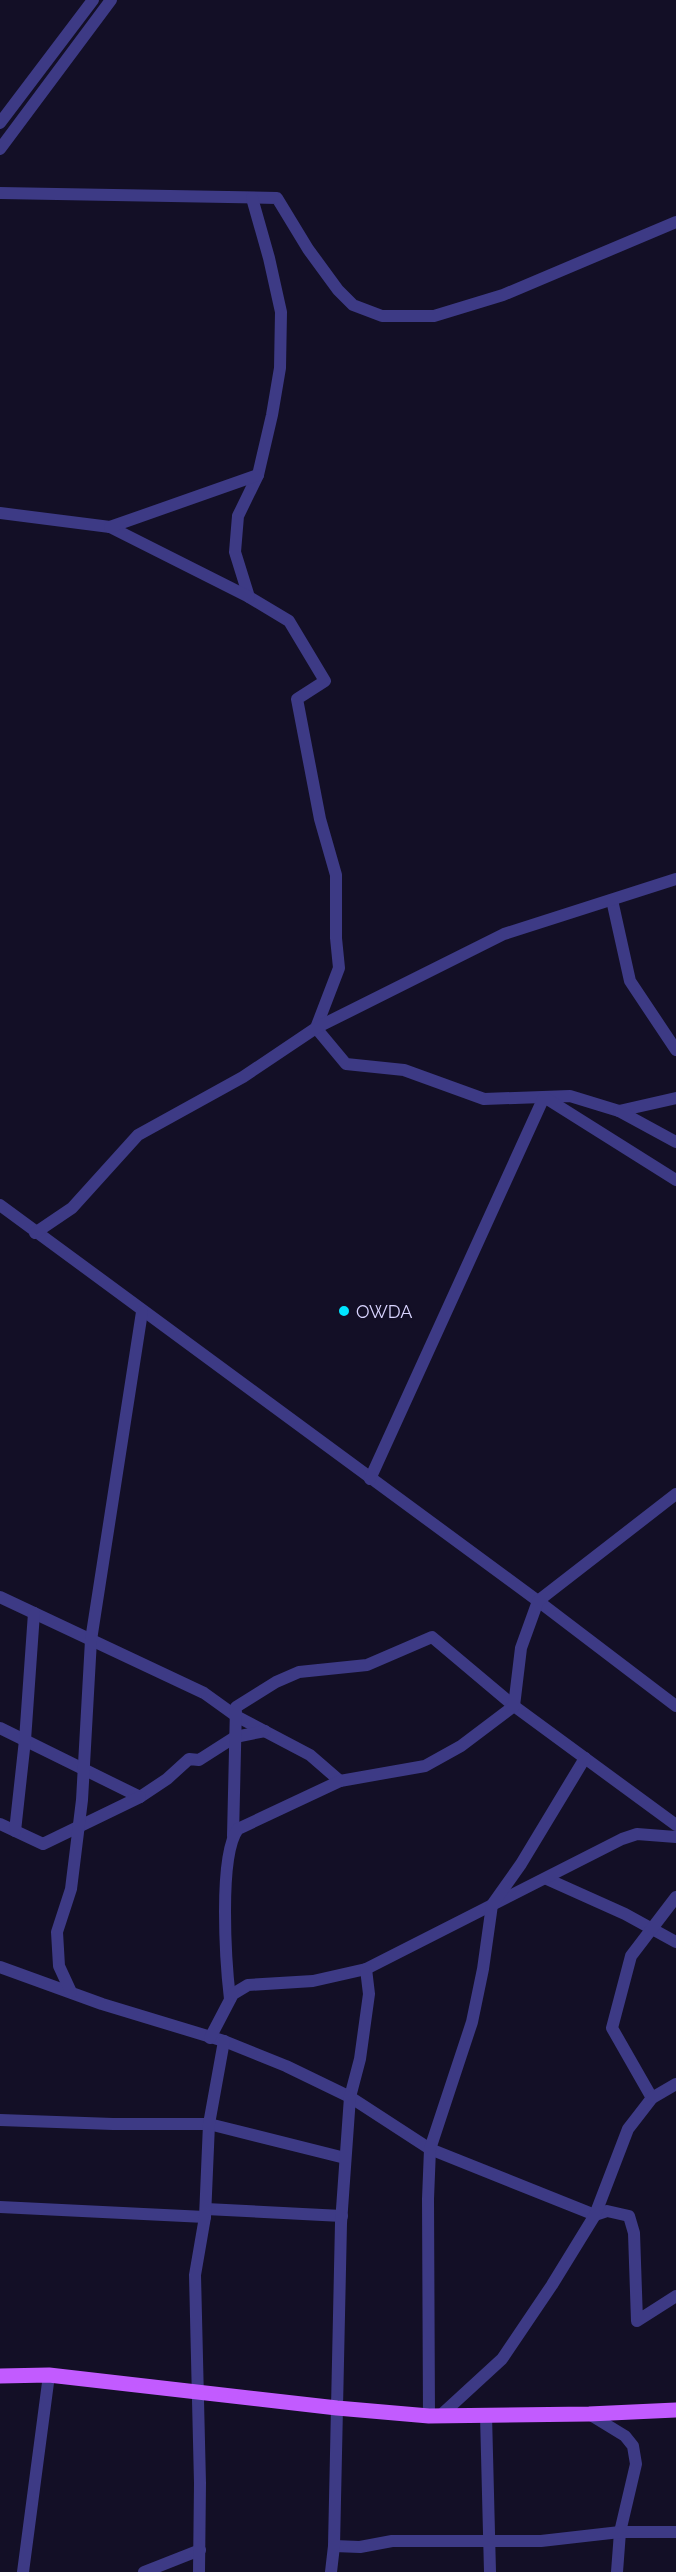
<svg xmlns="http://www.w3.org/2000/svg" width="676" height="2572" font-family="Raleway,sans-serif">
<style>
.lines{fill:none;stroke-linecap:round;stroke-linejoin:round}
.minor{stroke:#3d3a85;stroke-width:12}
.major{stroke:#c25bff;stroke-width:15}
.poi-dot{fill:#00e5ff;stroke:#130f26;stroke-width:2}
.labels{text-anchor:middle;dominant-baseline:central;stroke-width:4.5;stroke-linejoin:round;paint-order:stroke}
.poi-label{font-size:18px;fill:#d9d4ff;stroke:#130f26;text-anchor:start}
</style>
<rect width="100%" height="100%" fill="#130f26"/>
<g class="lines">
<!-- minor -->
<g class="minor">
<polyline points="0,123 93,0"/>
<polyline points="0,149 111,0"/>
<polyline points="0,193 277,198 308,249 338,290 353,305 382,316 434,316 503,295 676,222"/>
<polyline points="252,198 269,258 281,312 280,368 272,415 258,475 238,516 235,552 249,597 289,621 325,681 297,699 320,819 336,875 336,938 339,968 316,1028 346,1064 404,1070 484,1099 570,1096 619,1111 676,1098"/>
<polyline points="0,513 110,527 249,597"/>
<polyline points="110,527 258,475"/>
<polyline points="612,900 630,981 676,1050"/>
<polyline points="619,1111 676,1142"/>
<polyline points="0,1205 538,1601 676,1706"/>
<polyline points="35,1233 72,1208 138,1135 243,1077 316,1028 504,934 676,879"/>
<polyline points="370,1479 544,1097 676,1180"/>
<polyline points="0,1597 204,1693 236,1716 310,1755 340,1781"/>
<polyline points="0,1728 140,1797 167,1779 189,1759 199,1760 235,1737 265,1731"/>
<polyline points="0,1824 43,1844 140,1797"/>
<polyline points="15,1831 25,1740 34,1613"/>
<polyline points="233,1836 236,1707 276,1682 299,1672 367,1665 432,1637 514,1706 676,1825"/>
<polyline points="547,1879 625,1914 676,1942"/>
<polyline points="0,1967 102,2004 224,2041 286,2066 350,2097 430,2149 595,2215 607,2211 629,2216 634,2233 637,2321 676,2296"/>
<polyline points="71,1992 59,1966 57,1932 71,1889 82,1800 91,1640 142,1312"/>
<path d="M230,1999C226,1965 218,1856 238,1829L340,1781L425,1766L461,1746L514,1706L521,1648L538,1601L676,1494"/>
<polyline points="210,2038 233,1994 248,1985 313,1981 366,1969 622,1839 637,1834 676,1837"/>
<polyline points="652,2098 612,2028 631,1956 676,1897"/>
<polyline points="0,2120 113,2124 209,2124 345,2158"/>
<polyline points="0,2207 205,2217"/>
<polyline points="206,2209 342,2216"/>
<polyline points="589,2414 625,2436 633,2446 636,2464 620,2532 617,2572"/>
<polyline points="441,2415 502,2359 552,2285 595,2215 628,2129 652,2098 676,2084"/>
<polyline points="486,2415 490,2572"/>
<polyline points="429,2416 428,2199 430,2149 472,2022 483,1969 492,1905 521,1864 585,1758"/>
<polyline points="334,2546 360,2547 392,2541 541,2541 620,2532 676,2532"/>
<polyline points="23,2572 49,2375"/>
<polyline points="144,2572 200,2550"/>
<polyline points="199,2572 200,2483 195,2275 205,2217 209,2124 224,2041"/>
<polyline points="331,2572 334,2546 341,2223 350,2097 360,2059 369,1994 366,1969"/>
</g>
<!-- major -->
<polyline class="major" points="0,2376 49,2375 337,2408 429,2416 589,2414 676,2410"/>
</g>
<!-- markers -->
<circle class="poi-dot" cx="344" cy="1311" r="6"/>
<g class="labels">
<!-- poi labels -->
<g class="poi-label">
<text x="356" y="1311">OWDA</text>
</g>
</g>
</svg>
